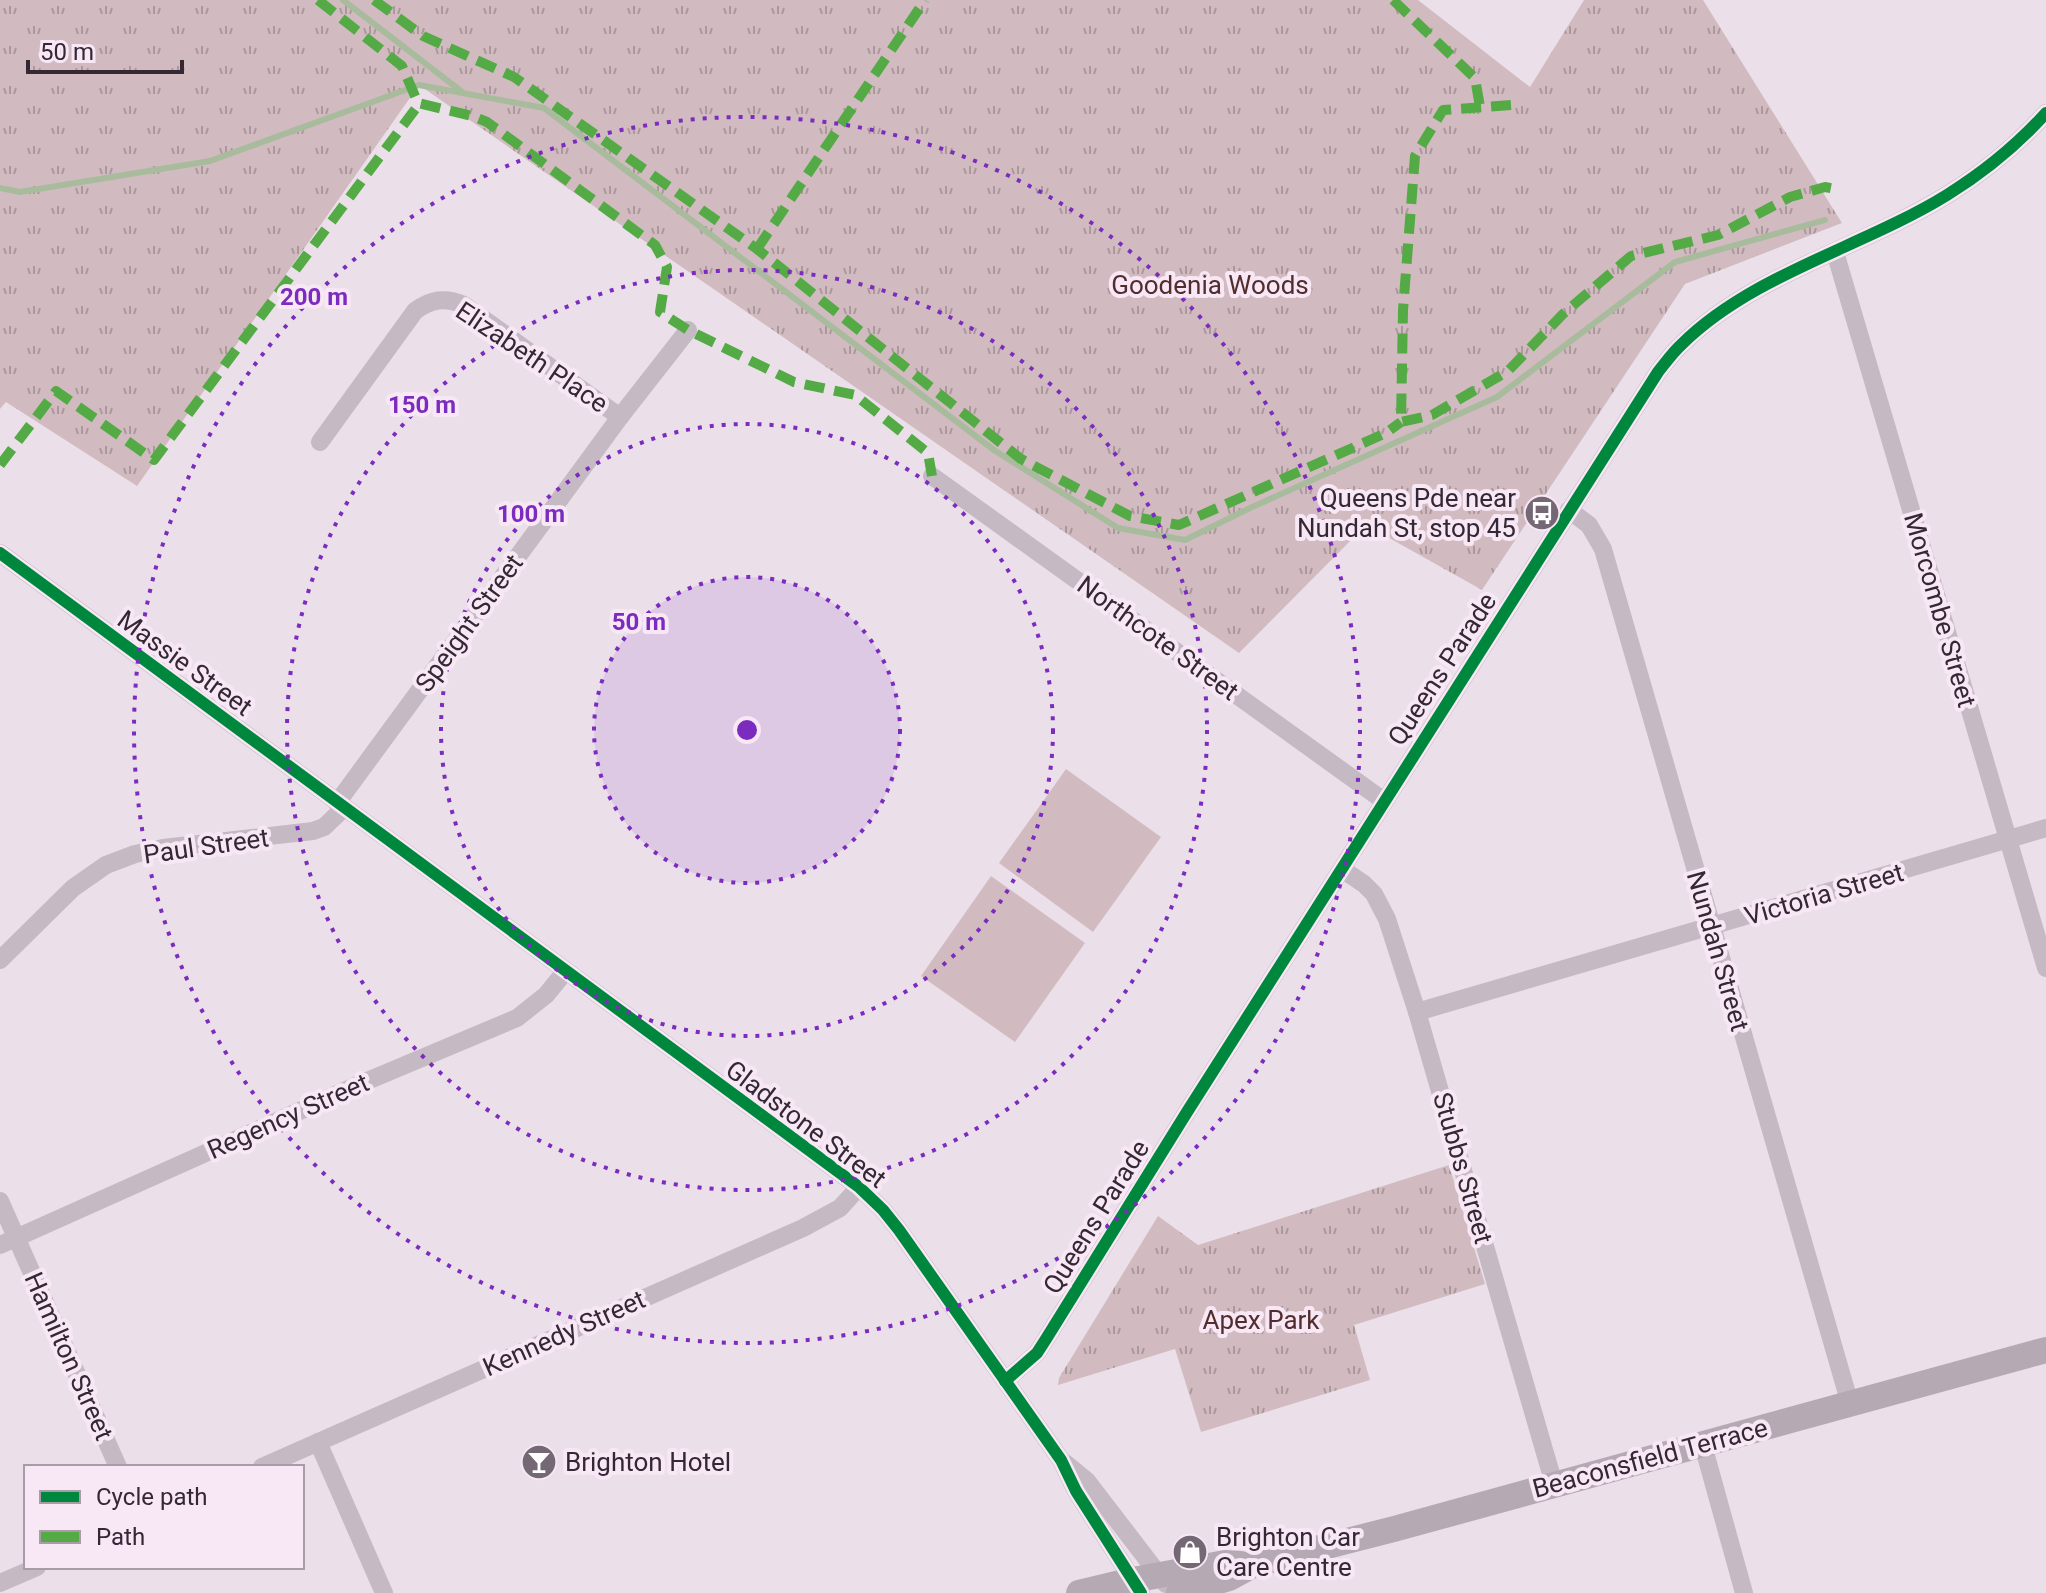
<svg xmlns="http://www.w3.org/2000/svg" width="2046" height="1593" font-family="Roboto,sans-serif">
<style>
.grass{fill:url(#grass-tufts)}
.garden{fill:#d2bbc0}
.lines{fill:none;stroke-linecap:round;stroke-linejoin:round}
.stream{stroke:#a8bc9d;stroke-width:6}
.street{stroke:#c5b9c4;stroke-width:18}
.secondary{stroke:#b5aab4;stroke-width:26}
.quiet{stroke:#54aa45;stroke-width:10;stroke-dasharray:20 10;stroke-linecap:butt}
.cycleway-casing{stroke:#f8e7f5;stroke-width:17}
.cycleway{stroke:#00873e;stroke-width:12}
.ring{fill:none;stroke:#7b2cbf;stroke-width:4;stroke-dasharray:4 8}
.labels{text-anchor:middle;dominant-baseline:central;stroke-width:8;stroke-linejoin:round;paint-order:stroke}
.park-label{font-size:26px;fill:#512d2d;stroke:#f8e7f5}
.street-label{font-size:26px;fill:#342835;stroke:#f8e7f5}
.poi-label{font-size:26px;fill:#342835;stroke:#f8e7f5;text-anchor:start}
.centre{fill:#7b2cbf;stroke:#f8e7f5;stroke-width:4}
.ring-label{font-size:24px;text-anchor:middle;font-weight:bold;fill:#7b2cbf;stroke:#f8e7f5;stroke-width:8;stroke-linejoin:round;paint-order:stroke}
</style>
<defs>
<pattern id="grass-tufts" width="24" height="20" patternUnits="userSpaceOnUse" patternTransform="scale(2)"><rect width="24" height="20" fill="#d2bbc0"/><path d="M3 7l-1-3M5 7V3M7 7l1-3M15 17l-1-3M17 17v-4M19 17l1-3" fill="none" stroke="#ab989d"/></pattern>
</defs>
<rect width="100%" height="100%" fill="#ebe0ea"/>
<!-- grass -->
<g class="grass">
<polygon points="0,0 1418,0 1530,87 1584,0 1703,0 1842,223 1685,284 1482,590 1366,525 1239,653 419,85 137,486 6,402 0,409"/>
<polygon points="1449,1165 1485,1284 1354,1325 1370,1380 1201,1432 1175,1349 1058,1385 1059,1378 1158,1216 1198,1245"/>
</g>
<!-- garden -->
<g class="garden">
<polygon points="1066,769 1161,837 1093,932 999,863"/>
<polygon points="991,876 1085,943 1015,1042 921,976"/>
</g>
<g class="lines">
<!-- stream -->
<g class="stream">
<polyline points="343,0 461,91"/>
<polyline points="0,188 20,192 210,161 419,85 544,108 994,450 1118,528 1185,540 1250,508 1497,397 1675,262 1825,220"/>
</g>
<!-- street -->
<g class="street">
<polyline points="1835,252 2046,968"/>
<path d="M320,442L415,311C431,299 445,297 464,305L620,417"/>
<polyline points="932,476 1384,801"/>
<polyline points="1569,510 1589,525 1603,549 1850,1404"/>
<polyline points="0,553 859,1187 883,1210 899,1230 1061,1460 1076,1491 1141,1593"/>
<polyline points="337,803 620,417 688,330"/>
<polyline points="1342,869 1364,884 1374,894 1387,919 1417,1012 1554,1484"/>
<polyline points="0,960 73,888 106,865 135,854 163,848 313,831 324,827 344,808"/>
<polyline points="1417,1012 2046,828"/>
<polyline points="0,1201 118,1467"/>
<polyline points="0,1245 360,1084 517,1018 546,995 564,973"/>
<path d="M1005,1381L1037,1353L1046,1339L1187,1112L1658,372C1666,362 1673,352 1682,344C1753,274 1863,247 1947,195C1984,172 2017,145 2046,113"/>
<polyline points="318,1442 384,1593"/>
<polyline points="1703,1445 1744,1593"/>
<polyline points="1065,1463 1087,1481 1166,1584"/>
<polyline points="262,1467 803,1228 840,1208 859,1187"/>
<polyline points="0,1583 37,1567"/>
</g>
<!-- secondary -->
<g class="secondary">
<polyline points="1079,1593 1133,1580 1225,1563 1241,1564"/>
<polyline points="1179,1593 1229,1578 1253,1565 1394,1529 2046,1350"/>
</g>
<!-- quiet -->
<g class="quiet">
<polyline points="318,0 402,66 418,103 472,116 487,122 655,245 667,267 660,312 688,330 794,382 855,395 928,453 932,476"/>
<polyline points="374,0 423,36 514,77 757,249 1021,459 1130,516 1179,525 1386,433 1401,422"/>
<polyline points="1393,0 1475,78 1480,107"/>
<polyline points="1511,105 1443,110 1415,156 1403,310 1401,422 1432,415 1508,371 1563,314 1631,256 1718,235 1790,197 1825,187 1835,189"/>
<polyline points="757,249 925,0"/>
<polyline points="0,465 56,391 154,460 419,104"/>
</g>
<defs>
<g id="cycleway">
<polyline points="0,553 859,1187 883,1210 899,1230 1061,1460 1076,1491 1141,1593"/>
<path d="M1005,1381L1037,1353L1046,1339L1187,1112L1658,372C1666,362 1673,352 1682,344C1753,274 1863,247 1947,195C1984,172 2017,145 2046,113"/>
</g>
</defs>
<!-- cycleway casing -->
<use href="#cycleway" class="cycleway-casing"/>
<!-- cycleway -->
<use href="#cycleway" class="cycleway"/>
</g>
<!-- distance rings -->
<circle cx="747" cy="730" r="153" fill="#7b2cbf" fill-opacity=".12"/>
<g class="ring">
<circle cx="747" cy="730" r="153"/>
<circle cx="747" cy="730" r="306"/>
<circle cx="747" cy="730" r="460"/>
<circle cx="747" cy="730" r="613"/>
</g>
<!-- icons -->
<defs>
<symbol id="bus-disc" viewBox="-11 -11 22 22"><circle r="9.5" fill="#746874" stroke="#f8e7f5"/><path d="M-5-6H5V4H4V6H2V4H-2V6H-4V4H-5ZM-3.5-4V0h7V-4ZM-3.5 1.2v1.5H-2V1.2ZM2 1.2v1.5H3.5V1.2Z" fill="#fff"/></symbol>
<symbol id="bar-disc" viewBox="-11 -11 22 22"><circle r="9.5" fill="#746874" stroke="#f8e7f5"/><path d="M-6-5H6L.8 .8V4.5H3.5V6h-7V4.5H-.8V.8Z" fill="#fff"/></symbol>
<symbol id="shop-disc" viewBox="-11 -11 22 22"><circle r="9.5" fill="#746874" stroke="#f8e7f5"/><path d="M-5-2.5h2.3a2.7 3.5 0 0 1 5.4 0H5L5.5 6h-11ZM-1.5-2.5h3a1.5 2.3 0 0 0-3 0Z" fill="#fff"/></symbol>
</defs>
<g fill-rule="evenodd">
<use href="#bus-disc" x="1522" y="493" width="40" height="40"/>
<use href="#bar-disc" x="519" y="1442" width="40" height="40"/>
<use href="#shop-disc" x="1170" y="1532" width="40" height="40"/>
</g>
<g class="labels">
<!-- park labels -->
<g class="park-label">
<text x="1210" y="285">Goodenia Woods</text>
<text x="1261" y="1320">Apex Park</text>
</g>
<!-- street labels -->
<g class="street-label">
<text transform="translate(532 357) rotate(34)">Elizabeth Place</text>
<text transform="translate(1940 610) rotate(74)">Morcombe Street</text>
<text transform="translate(469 623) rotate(-54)">Speight Street</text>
<text transform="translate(1158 638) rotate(36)">Northcote Street</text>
<text transform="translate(185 663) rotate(36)">Massie Street</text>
<text transform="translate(1442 669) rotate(-57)">Queens Parade</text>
<text transform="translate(206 846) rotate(-8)">Paul Street</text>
<text transform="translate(1824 894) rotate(-16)">Victoria Street</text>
<text transform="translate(1718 951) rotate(74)">Nundah Street</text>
<text transform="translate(288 1116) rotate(-24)">Regency Street</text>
<text transform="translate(806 1124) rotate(37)">Gladstone Street</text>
<text transform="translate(1463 1168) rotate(74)">Stubbs Street</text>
<text transform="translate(1096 1217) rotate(-58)">Queens Parade</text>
<text transform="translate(564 1333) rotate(-24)">Kennedy Street</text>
<text transform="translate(69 1356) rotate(66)">Hamilton Street</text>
<text transform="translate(1650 1458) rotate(-15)">Beaconsfield Terrace</text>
</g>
<!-- poi labels -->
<g class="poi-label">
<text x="1516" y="498" text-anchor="end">Queens Pde near<tspan x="1516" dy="30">Nundah St, stop 45</tspan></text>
<text x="565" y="1462">Brighton Hotel</text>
<text x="1216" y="1537">Brighton Car<tspan x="1216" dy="30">Care Centre</tspan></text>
</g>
</g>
<circle cx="747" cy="730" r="12" class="centre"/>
<g class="ring-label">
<text x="314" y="305">200 m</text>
<text x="422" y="413">150 m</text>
<text x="531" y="522">100 m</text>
<text x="639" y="630">50 m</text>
</g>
<!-- legend -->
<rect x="24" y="1465" width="280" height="104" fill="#f8e7f5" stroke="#aa9ba8" stroke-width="2"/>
<rect x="40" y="1491" width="40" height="12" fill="#00873e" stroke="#aa9ba8" stroke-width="2"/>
<text x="96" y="1505" font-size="24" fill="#342835">Cycle path</text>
<rect x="40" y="1531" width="40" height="12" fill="#54aa45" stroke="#aa9ba8" stroke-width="2"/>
<text x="96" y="1545" font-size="24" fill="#342835">Path</text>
<!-- scale -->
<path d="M28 60v12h154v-12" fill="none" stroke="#342835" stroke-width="4"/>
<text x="40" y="60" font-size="24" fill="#342835" stroke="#f8e7f5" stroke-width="6" paint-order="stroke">50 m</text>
</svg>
